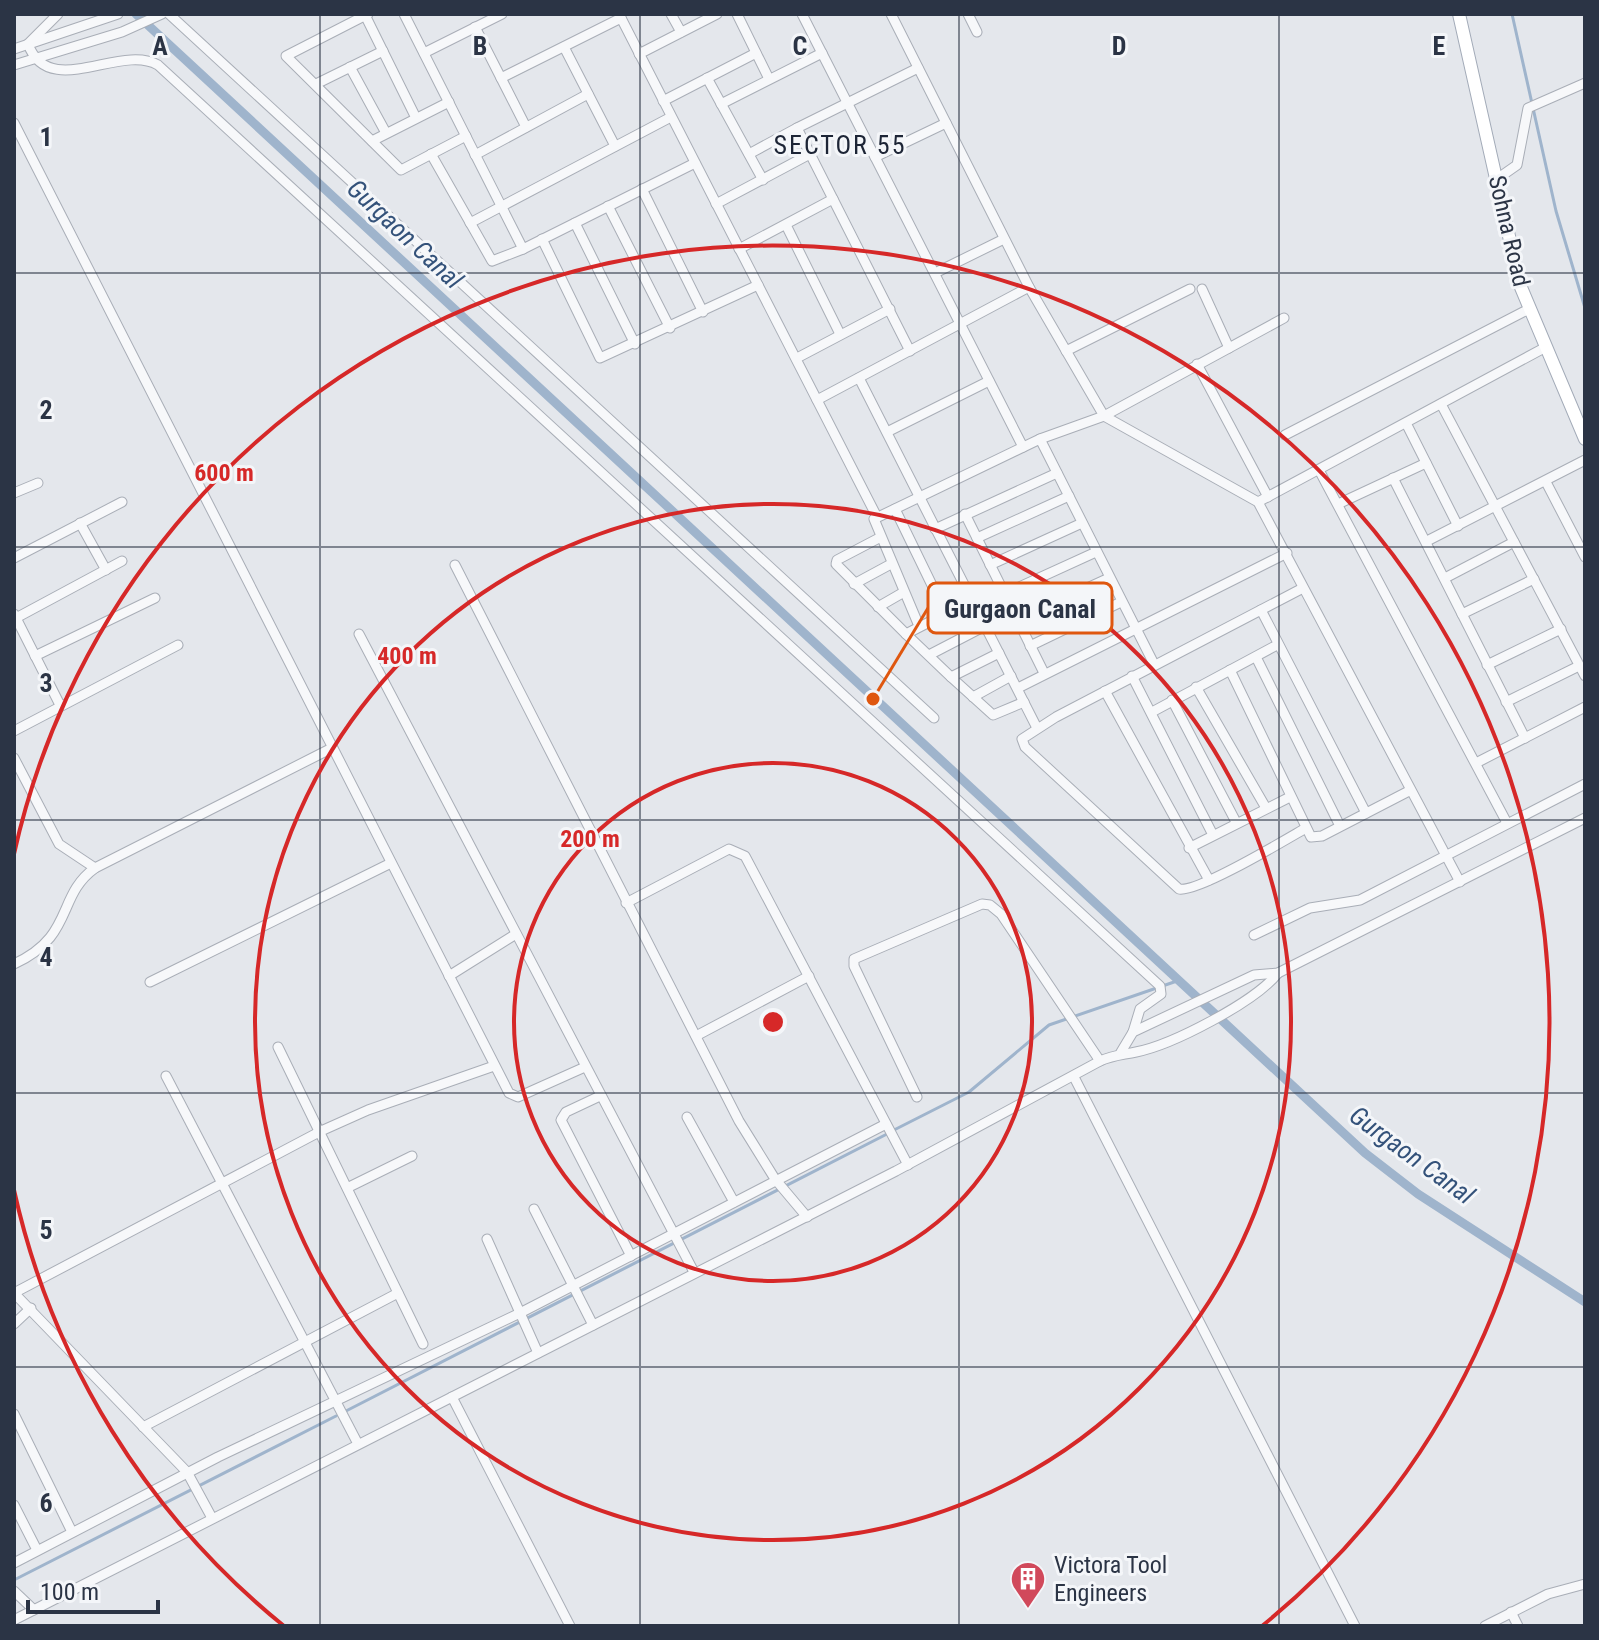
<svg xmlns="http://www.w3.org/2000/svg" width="1599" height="1640" font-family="'Roboto Condensed',sans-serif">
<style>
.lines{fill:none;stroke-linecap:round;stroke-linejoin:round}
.stream{stroke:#9fb4cc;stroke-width:3}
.canal{stroke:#9fb4cc;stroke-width:9}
.minor-casing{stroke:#a9aeb7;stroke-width:11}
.major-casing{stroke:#a3abb8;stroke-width:14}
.minor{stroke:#f7f8fa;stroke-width:9}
.major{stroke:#fff;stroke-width:12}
.grid{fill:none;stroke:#2b3445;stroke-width:2;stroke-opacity:0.55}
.ring{fill:none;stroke:#d62828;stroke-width:4}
.labels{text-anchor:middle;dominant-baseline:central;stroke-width:6;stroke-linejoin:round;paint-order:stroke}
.street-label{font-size:24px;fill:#2b3445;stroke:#f4f6f9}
.poi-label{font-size:24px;fill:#2b3445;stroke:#f4f6f9;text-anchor:start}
.neighbourhood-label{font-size:26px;letter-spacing:2px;fill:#1d2536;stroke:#f4f6f9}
.water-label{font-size:26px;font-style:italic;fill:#34527a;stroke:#f4f6f9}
.grid-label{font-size:26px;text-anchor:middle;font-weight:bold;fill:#2b3445;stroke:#f4f6f9;stroke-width:6;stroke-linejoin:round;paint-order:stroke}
.centre{fill:#d62828;stroke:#f4f6f9;stroke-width:4}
.ring-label{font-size:24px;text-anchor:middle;font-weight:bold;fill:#d62828;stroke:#f4f6f9;stroke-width:6;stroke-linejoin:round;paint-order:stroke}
.leader{fill:none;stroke:#df570f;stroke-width:3}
.callout-dot{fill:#df570f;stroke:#f4f6f9;stroke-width:3}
.callout{fill:#f4f6f9;stroke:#df570f;stroke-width:3}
.callout-label{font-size:26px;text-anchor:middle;font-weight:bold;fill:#2b3445}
</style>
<rect width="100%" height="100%" fill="#e4e7ec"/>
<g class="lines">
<!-- stream -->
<g class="stream">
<polyline points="1512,14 1556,211 1585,308"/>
<polyline points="894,1130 969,1092 1049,1025 1177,981"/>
<polyline points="344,1412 887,1134"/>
<polyline points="14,1580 336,1416"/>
</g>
<!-- canal -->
<polyline class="canal" points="136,14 1365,1153 1418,1194 1585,1302"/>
<defs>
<g id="minor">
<path d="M58,14L28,44C49,101 120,43 158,65L1160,986L1161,994L1140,1009L1133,1032"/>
<polyline points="169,14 934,718"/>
<polyline points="368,14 286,56 401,170 466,136"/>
<polyline points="404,14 523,249"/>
<polyline points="619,14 877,517"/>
<polyline points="671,14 681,32"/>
<polyline points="737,14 769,79"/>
<polyline points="802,14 1023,447"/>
<polyline points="891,14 1029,287 1104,416 1258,502 1460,882"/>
<polyline points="968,14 977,32"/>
<polyline points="365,15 416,118"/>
<polyline points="475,27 526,127"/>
<polyline points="564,47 615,146"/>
<polyline points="14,49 118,14"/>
<polyline points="424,53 502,14"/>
<polyline points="639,54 717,14"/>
<polyline points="14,65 122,32 162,14"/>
<polyline points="350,67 386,133"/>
<polyline points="501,78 621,18"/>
<polyline points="707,78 763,180"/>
<polyline points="316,84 383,51"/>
<polyline points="663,101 756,53"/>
<polyline points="721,104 822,53"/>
<polyline points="14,123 509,1093 518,1097 585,1067"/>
<polyline points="372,141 449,102"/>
<polyline points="431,154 492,261 523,249 695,163"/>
<polyline points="749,154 797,128"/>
<polyline points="475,155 588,94"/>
<polyline points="875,157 946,123"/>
<polyline points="1497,179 1517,165 1528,108 1585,83"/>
<polyline points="642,189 703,312"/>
<polyline points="716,204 810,154"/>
<polyline points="608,206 670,328"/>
<polyline points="470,223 671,117"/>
<polyline points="575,223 635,344"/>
<polyline points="786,225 840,334"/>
<polyline points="542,239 600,358 758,285"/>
<polyline points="739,249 833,199"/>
<polyline points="935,273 1004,239"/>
<polyline points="1202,289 1229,348"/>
<polyline points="910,351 797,128 918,68"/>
<polyline points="1066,351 1190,289"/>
<polyline points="797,358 890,309"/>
<polyline points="1197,364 1268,497"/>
<polyline points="859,378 1037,728"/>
<polyline points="817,400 1029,287"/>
<polyline points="1441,404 1585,676"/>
<polyline points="1406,423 1458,526"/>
<polyline points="887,432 989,381"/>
<polyline points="1285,435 1529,309"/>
<polyline points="1040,439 1154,664"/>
<polyline points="1319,470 1507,823"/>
<polyline points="1393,478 1525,738"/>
<polyline points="1546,482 1585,557"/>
<polyline points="14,493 38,483"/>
<polyline points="1258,502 1546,347"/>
<polyline points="1338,504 1426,463"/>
<polyline points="895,509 945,612"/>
<polyline points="965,514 1044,673"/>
<polyline points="80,523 106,570"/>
<polyline points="935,529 1057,473"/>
<polyline points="879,538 837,560 836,564 906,634"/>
<polyline points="977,538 1069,496"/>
<polyline points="1427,541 1585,460"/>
<polyline points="14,558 122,502"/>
<polyline points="455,565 739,1121 775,1179 807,1217"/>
<polyline points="990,565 1082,523"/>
<polyline points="1445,578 1514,542"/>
<polyline points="854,584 891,564"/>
<path d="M1303,588L1056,717L1022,739L1025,747L1179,889C1197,893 1285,840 1306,828"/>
<polyline points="1004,594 1096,552"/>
<polyline points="970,601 906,634 951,677 999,653"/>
<polyline points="878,607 904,592"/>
<polyline points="1261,610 1366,813"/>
<polyline points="14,614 60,705"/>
<polyline points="1462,614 1534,579"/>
<polyline points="16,618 122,561"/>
<polyline points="1017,620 1109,578"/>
<polyline points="919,626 874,519 1040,439 1104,416 1284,318"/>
<polyline points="359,634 694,1272"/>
<polyline points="1030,646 1121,602"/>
<polyline points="929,655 983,627"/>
<polyline points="35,656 155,598"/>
<polyline points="1256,657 1340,826"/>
<polyline points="1487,665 1561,629"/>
<polyline points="1230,670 1311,837 1322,836 1409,791"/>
<polyline points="1132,676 1213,835"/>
<polyline points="951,677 993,715 1024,702"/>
<polyline points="1196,687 1266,808"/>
<polyline points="1018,688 1287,553"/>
<polyline points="1105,691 1209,880"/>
<polyline points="973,697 1011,676"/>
<polyline points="1172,700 1236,822"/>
<polyline points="1506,702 1579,666"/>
<polyline points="1152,712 1277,645"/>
<polyline points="14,731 178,645"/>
<polyline points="14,758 59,844 95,868"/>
<polyline points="1476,763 1585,707"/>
<polyline points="1189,848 1290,797"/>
<polyline points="626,903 729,849 745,856 908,1165"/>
<polyline points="1254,935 1310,908 1360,900 1585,784"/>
<path d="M14,964C75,936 56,896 95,868L332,748"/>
<polyline points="449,976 516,934"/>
<polyline points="150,982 389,864"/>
<polyline points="696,1036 809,976"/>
<polyline points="278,1047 423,1344"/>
<polyline points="1121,1052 1133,1032 1254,975 1278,973 1585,818"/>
<polyline points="166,1076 358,1444"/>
<polyline points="1074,1077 1355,1626"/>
<polyline points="600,1096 566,1112 561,1120 631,1256"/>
<polyline points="917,1097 854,966 854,959 982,904 990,905 1001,914 1100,1061"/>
<polyline points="687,1117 734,1202"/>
<polyline points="349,1187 412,1156"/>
<polyline points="534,1209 593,1325"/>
<polyline points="487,1239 538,1353"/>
<polyline points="14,1293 321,1131 368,1110 494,1066"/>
<polyline points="14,1293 187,1472 212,1518"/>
<polyline points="14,1324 31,1308"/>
<polyline points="452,1397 570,1626"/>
<polyline points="14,1414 72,1532"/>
<polyline points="143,1427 398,1293"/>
<polyline points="14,1505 37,1550"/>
<polyline points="14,1563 218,1457 520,1313 886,1124"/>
<polyline points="14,1591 34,1610"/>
<polyline points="1511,1612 1518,1626"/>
<path d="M14,1620L896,1171L1100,1061C1113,1055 1122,1055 1136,1052C1172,1045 1255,1002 1278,973"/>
<polyline points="1485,1626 1548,1594 1585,1584"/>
</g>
<polyline id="major" points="1459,14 1520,285 1585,439"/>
</defs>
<!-- minor casing -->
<use href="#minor" class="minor-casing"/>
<!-- major casing -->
<use href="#major" class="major-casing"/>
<!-- minor -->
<use href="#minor" class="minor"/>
<!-- major -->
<use href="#major" class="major"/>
</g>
<!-- grid -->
<path class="grid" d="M320,14V1626M640,14V1626M959,14V1626M1279,14V1626M14,273H1585M14,547H1585M14,820H1585M14,1093H1585M14,1367H1585"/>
<!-- distance rings -->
<g class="ring">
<circle cx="773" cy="1022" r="259"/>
<circle cx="773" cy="1022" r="518"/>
<path d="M284 1626A777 777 0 0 1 14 1190M14 854A777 777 0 1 1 1262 1626"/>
</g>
<!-- icons -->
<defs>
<symbol id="building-pin" viewBox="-11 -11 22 30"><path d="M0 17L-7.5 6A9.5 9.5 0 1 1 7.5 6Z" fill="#d1495b" stroke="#f4f6f9"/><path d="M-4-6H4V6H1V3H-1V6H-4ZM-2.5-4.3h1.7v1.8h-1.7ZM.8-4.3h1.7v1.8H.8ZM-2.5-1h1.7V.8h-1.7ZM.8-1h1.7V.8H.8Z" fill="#fff"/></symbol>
</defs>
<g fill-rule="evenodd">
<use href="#building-pin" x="1008" y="1559" width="40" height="54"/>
</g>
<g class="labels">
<!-- street labels -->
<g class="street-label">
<text transform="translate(1509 231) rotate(77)">Sohna Road</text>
</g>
<!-- poi labels -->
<g class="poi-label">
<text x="1054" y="1565">Victora Tool<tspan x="1054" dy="28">Engineers</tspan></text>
</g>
<!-- neighbourhood labels -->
<g class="neighbourhood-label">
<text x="840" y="145">SECTOR 55</text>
</g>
<!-- water labels -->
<g class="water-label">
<text transform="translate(405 234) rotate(43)">Gurgaon Canal</text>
<text transform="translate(1412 1155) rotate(36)">Gurgaon Canal</text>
</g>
</g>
<g class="grid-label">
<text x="160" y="55">A</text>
<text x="480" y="55">B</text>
<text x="800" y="55">C</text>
<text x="1119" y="55">D</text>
<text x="1439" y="55">E</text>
<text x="46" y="146">1</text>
<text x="46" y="419">2</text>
<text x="46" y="692">3</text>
<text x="46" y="966">4</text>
<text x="46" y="1239">5</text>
<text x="46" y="1512">6</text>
</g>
<circle cx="773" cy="1022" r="12" class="centre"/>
<g class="ring-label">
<text x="224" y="481">600 m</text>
<text x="407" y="664">400 m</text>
<text x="590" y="847">200 m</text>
</g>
<!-- callouts -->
<path class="leader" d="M873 699L928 608"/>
<circle class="callout-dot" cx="873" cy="699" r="8"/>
<rect class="callout" x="928" y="583" width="184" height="50" rx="8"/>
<g class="callout-label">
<text x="1020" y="618">Gurgaon Canal</text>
</g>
<!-- border -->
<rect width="1599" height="1640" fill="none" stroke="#2b3445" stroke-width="32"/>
<!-- scale -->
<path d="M28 1600v12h130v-12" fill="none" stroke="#2b3445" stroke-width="4"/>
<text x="40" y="1600" font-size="24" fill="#2b3445" stroke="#f4f6f9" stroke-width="6" paint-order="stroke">100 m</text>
</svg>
